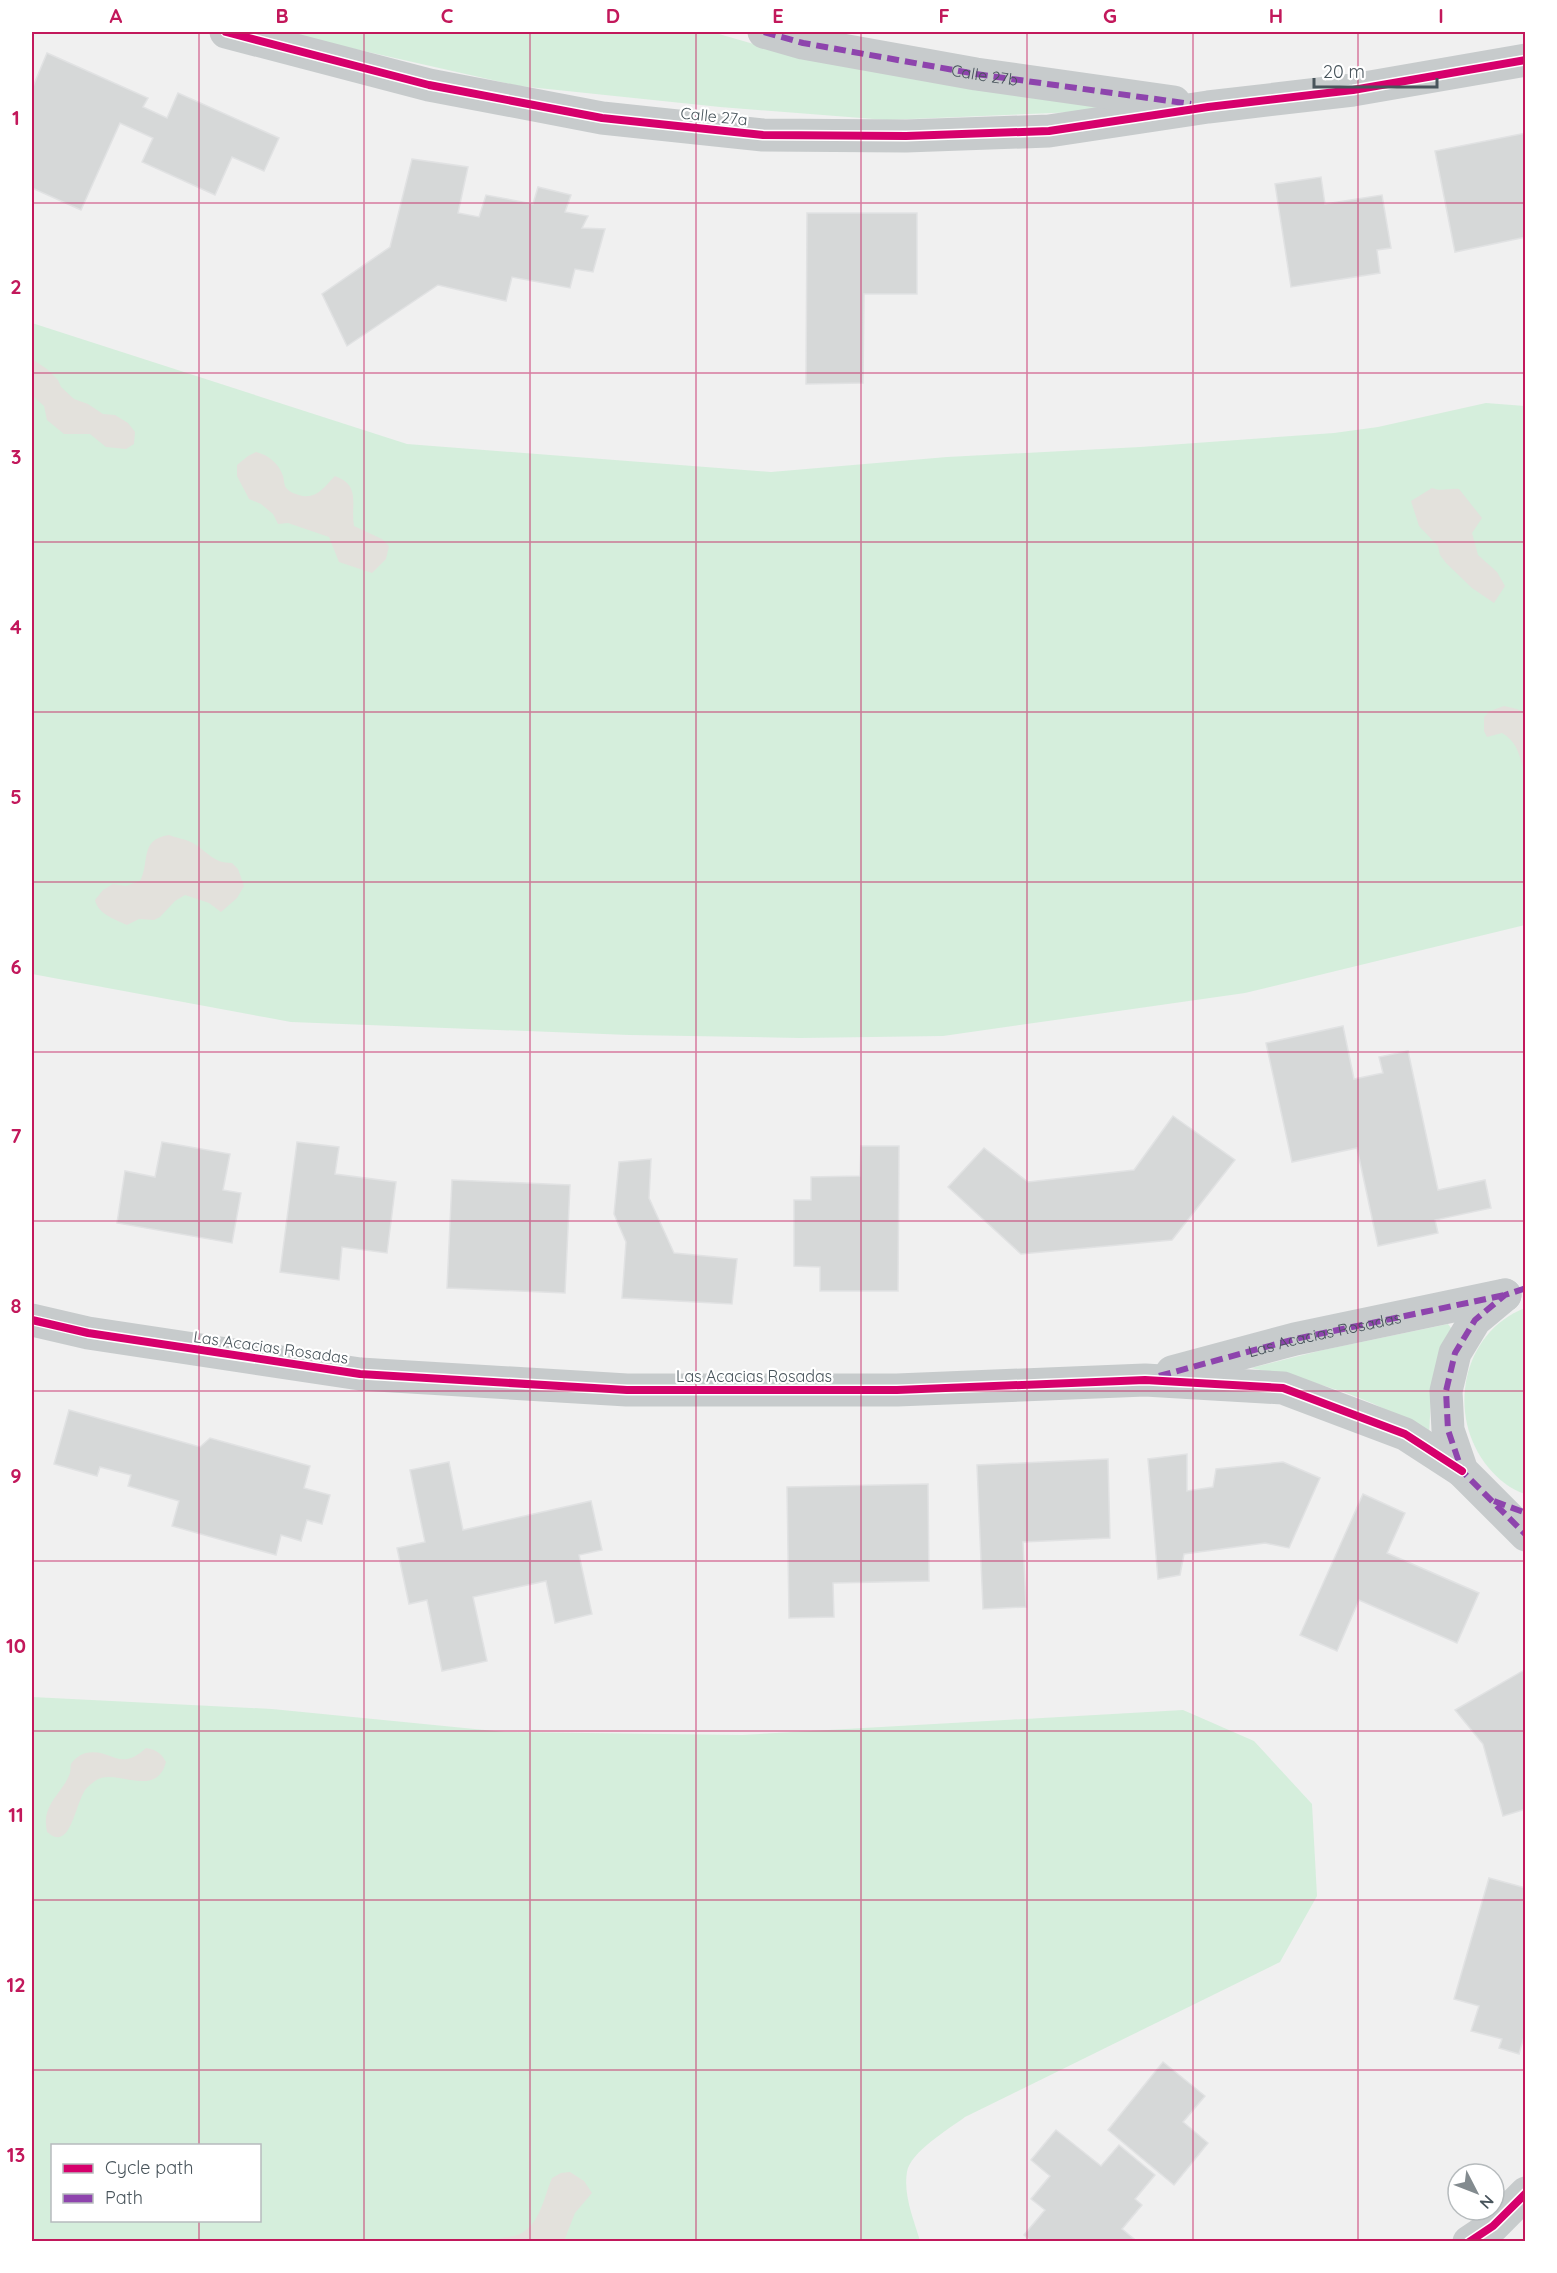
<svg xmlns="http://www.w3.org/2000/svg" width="1557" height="2273" font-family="Quicksand,sans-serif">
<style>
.green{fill:#d5eedc;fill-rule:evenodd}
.sand{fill:#e3e1dc}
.building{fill:#d6d8d8;stroke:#e1e2e3;stroke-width:1.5}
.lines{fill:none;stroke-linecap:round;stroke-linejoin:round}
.minor{stroke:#c7cbcc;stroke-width:33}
.quiet{stroke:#8e44ad;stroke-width:6;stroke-dasharray:12 6;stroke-linecap:butt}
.cycleway-casing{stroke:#fff;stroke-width:11}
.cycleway{stroke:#d6006c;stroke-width:8}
.grid{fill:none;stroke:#c2185b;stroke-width:1.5;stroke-opacity:0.55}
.labels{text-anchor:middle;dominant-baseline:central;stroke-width:4.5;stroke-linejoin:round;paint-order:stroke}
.street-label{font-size:16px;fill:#48545b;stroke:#fff}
.neatline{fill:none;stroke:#c2185b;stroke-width:2}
.grid-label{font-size:20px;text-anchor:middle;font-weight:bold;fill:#c2185b}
</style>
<rect width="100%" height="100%" fill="#f0f0f0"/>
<!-- green -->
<g class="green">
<polygon points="290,32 712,32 785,53 1124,110 887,120 720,107 519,86 324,42"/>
<polygon points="32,323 407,444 771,472 947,457 1140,447 1334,433 1378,427 1486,403 1525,406 1525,925 1245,993 943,1036 800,1038 629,1035 291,1022 32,974"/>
<path d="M1525,1308V1494C1510,1489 1499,1480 1488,1467C1446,1416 1461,1333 1525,1308Z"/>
<path d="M1448,1324L1454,1332L1431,1396L1429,1436C1376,1397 1315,1381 1251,1368L1323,1350Z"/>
<path d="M32,1697L272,1709L505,1732L742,1735L1183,1710L1254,1741L1312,1804L1317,1896L1280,1962L965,2117C949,2129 910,2152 907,2172C903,2195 914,2220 920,2241L32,2242ZM52,2146H260V2220H52Z"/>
</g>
<!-- sand -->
<g class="sand">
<polygon points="32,359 47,369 58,380 61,387 74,399 88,404 103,414 115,415 128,423 135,432 134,444 126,449 106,447 90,434 64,434 47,420 44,406 32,395"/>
<path d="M256,452C269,455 279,464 283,476C284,480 284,483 285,486C287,490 292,493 296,494C315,502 323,488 335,476C362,486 350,505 354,526L382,539L389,546L386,559L372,573L339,562L329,537L288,523L278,524L273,514L261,504L249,499L237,476V465L248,456Z"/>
<path d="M1432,488C1442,492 1449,488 1459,489L1482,518L1472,533L1478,555L1497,572L1505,586L1494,603L1472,588L1446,563L1440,555L1438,546L1419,526L1411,501Z"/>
<path d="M1504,706L1517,709L1525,713V774C1519,757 1519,743 1502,733L1487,737L1484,731V717L1490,711Z"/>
<path d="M169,835C176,838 186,839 193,843C208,852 213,863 232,863L238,869L244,886L237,898L221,912L209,903L185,895L175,901L160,917L154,920L139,919L127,925C114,919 98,914 95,900L103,890L113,884L126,886L140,881C150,863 139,839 169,835Z"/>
<path d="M146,1748C157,1750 161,1753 166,1762C157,1797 121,1772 101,1778C97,1779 92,1783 89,1786C75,1795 73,1855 47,1832C46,1825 45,1819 47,1813C51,1798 65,1788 70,1773C71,1770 70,1767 71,1764C74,1759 81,1754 86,1753C112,1748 119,1773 146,1748Z"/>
<path d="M570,2172L584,2181L592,2193L575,2213L564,2241H493C502,2236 511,2238 520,2234C540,2224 544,2197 552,2178L561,2173Z"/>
</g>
<!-- building -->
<g class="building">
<polygon points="47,53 148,98 143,107 167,118 178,93 279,138 264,171 232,157 215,195 142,162 153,138 120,123 81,210 32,188 32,89"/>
<polygon points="1526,133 1526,237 1455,252 1435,151"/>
<polygon points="412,159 468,167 458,213 479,217 486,195 533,204 538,187 571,195 565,212 588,216 582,228 605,229 593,272 575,269 570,288 512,277 506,301 438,285 347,346 322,294 390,247"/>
<polygon points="1321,177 1325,204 1382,195 1391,248 1377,250 1380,273 1291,287 1275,184"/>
<polygon points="807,213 917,213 917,294 864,294 863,383 806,384"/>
<polygon points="1343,1026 1354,1079 1383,1073 1379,1057 1408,1051 1438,1190 1485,1180 1491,1208 1435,1220 1438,1233 1378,1246 1357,1148 1292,1162 1266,1043"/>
<polygon points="1173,1116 1235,1160 1172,1240 1021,1254 948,1187 984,1148 1028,1182 1134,1170"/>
<polygon points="162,1142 230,1154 223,1190 241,1193 232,1243 117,1223 125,1171 155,1177"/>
<polygon points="297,1142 339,1147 335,1174 396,1182 387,1253 342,1247 339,1280 280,1272"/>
<polygon points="861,1146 899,1146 898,1291 820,1291 820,1267 794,1266 794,1200 811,1200 811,1177 860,1176"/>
<polygon points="651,1159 649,1198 674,1253 737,1259 732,1304 622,1298 626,1242 614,1214 619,1162"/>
<polygon points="452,1180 570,1185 565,1293 447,1288"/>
<polygon points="69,1410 200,1447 210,1438 310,1466 304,1488 330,1495 322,1524 307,1520 301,1541 281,1535 276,1555 172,1526 179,1501 128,1486 131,1475 100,1467 97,1476 54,1464"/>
<polygon points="1187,1454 1187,1491 1213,1487 1216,1469 1283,1462 1320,1478 1289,1548 1265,1543 1184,1554 1180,1575 1158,1579 1148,1459"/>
<polygon points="1108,1459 1110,1538 1023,1542 1026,1607 983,1609 977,1465"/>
<polygon points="449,1462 463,1530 591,1501 602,1550 579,1555 592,1614 555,1623 546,1581 473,1597 487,1661 442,1671 427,1600 409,1604 397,1548 425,1542 410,1470"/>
<polygon points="928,1484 929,1581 833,1583 834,1617 789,1618 787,1487"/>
<polygon points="1363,1494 1405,1513 1387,1553 1479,1593 1457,1643 1359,1600 1337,1651 1300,1635"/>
<polygon points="1526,1669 1526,1809 1503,1816 1483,1744 1455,1710"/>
<polygon points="1489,1878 1526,1888 1526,2030 1519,2054 1499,2048 1502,2039 1471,2031 1479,2006 1454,1999"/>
<polygon points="1163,2062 1205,2096 1183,2122 1208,2143 1174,2185 1108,2130"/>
<polygon points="1056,2130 1101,2166 1119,2145 1155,2175 1135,2199 1142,2205 1122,2229 1134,2239 1132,2242 1032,2242 1024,2235 1045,2210 1031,2199 1050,2176 1031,2160"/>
</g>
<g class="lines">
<!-- minor -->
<g class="minor">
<polyline points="226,32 429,85 602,118 763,135 906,136 1049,131 1208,107 1353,90 1526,60"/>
<path id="s1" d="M764,32L803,43L976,74L1174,102"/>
<polyline points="1505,1295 1475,1320 1455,1353 1446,1391 1448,1430 1462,1471 1526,1535"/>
<polyline points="32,1320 88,1333 360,1374 627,1390 897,1390 1145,1380 1283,1388 1405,1434 1462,1471"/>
<polyline points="1172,1372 1295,1339 1505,1295"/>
<polyline points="1469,2242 1493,2226 1526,2193"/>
</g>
<!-- quiet -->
<g class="quiet">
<polyline points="764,32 803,43 976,74 1191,104"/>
<polyline points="1526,1288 1505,1295 1475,1320 1455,1353 1446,1391 1448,1430 1462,1471 1526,1535"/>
<path id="s2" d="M1159,1376L1295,1339L1505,1295"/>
<polyline points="1494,1501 1526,1513"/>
</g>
<defs>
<g id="cycleway">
<polyline points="226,32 429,85 602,118 763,135 906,136 1049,131 1208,107 1353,90 1526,60"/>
<polyline points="32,1320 88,1333 360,1374 627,1390 897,1390 1145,1380 1283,1388 1405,1434 1462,1471"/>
<polyline points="1469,2242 1493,2226 1526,2193"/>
</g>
</defs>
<!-- cycleway casing -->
<use href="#cycleway" class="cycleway-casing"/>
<!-- cycleway -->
<use href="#cycleway" class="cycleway"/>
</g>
<!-- grid -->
<path class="grid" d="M199,32V2146M364,32V2242M530,32V2242M696,32V2242M861,32V2242M1027,32V2242M1193,32V2242M1358,32V2242M32,203H1526M32,373H1526M32,542H1526M32,712H1526M32,882H1526M32,1052H1526M32,1221H1526M32,1391H1526M32,1561H1526M32,1731H1526M32,1900H1526M32,2070H1526M199,2220V2242"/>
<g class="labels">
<!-- street labels -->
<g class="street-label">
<text stroke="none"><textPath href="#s1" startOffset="225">Calle 27b</textPath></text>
<text transform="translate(714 116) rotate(6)">Calle 27a</text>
<text stroke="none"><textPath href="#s2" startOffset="171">Las Acacias Rosadas</textPath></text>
<text transform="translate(271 1347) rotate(8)">Las Acacias Rosadas</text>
<text x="754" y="1376">Las Acacias Rosadas</text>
</g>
</g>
<!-- border -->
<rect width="1557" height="2273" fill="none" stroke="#ffffff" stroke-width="66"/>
<!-- legend -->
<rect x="51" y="2144" width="210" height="78" fill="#ffffff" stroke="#b6bbbd" stroke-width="1.5"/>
<rect x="63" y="2164" width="30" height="9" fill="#d6006c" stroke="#b6bbbd" stroke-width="1.5"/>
<text x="105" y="2174" font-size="18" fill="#48545b">Cycle path</text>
<rect x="63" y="2194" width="30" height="9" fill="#8e44ad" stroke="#b6bbbd" stroke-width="1.5"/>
<text x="105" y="2204" font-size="18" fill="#48545b">Path</text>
<!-- north arrow -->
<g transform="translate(1476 2192) rotate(132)"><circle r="28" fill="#ffffff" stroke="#b6bbbd" stroke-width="1.5"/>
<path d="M0-4.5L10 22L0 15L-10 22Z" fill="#838b8f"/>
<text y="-9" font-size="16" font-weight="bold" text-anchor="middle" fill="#48545b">N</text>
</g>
<!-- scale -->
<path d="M1314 78v9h123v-9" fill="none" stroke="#48545b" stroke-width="3"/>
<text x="1323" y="78" font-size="18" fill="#48545b" stroke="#ffffff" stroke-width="4.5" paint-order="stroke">20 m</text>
<rect x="33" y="33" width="1491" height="2207" class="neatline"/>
<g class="grid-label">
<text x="116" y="23">A</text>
<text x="282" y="23">B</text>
<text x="447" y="23">C</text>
<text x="613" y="23">D</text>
<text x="778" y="23">E</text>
<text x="944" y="23">F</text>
<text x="1110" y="23">G</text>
<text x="1276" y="23">H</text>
<text x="1441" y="23">I</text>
<text x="16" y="125">1</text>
<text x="16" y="294">2</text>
<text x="16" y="464">3</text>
<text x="16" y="634">4</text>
<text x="16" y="804">5</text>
<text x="16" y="974">6</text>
<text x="16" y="1143">7</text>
<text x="16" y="1313">8</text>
<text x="16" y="1483">9</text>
<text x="16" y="1653">10</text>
<text x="16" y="1822">11</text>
<text x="16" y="1992">12</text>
<text x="16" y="2162">13</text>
</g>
</svg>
